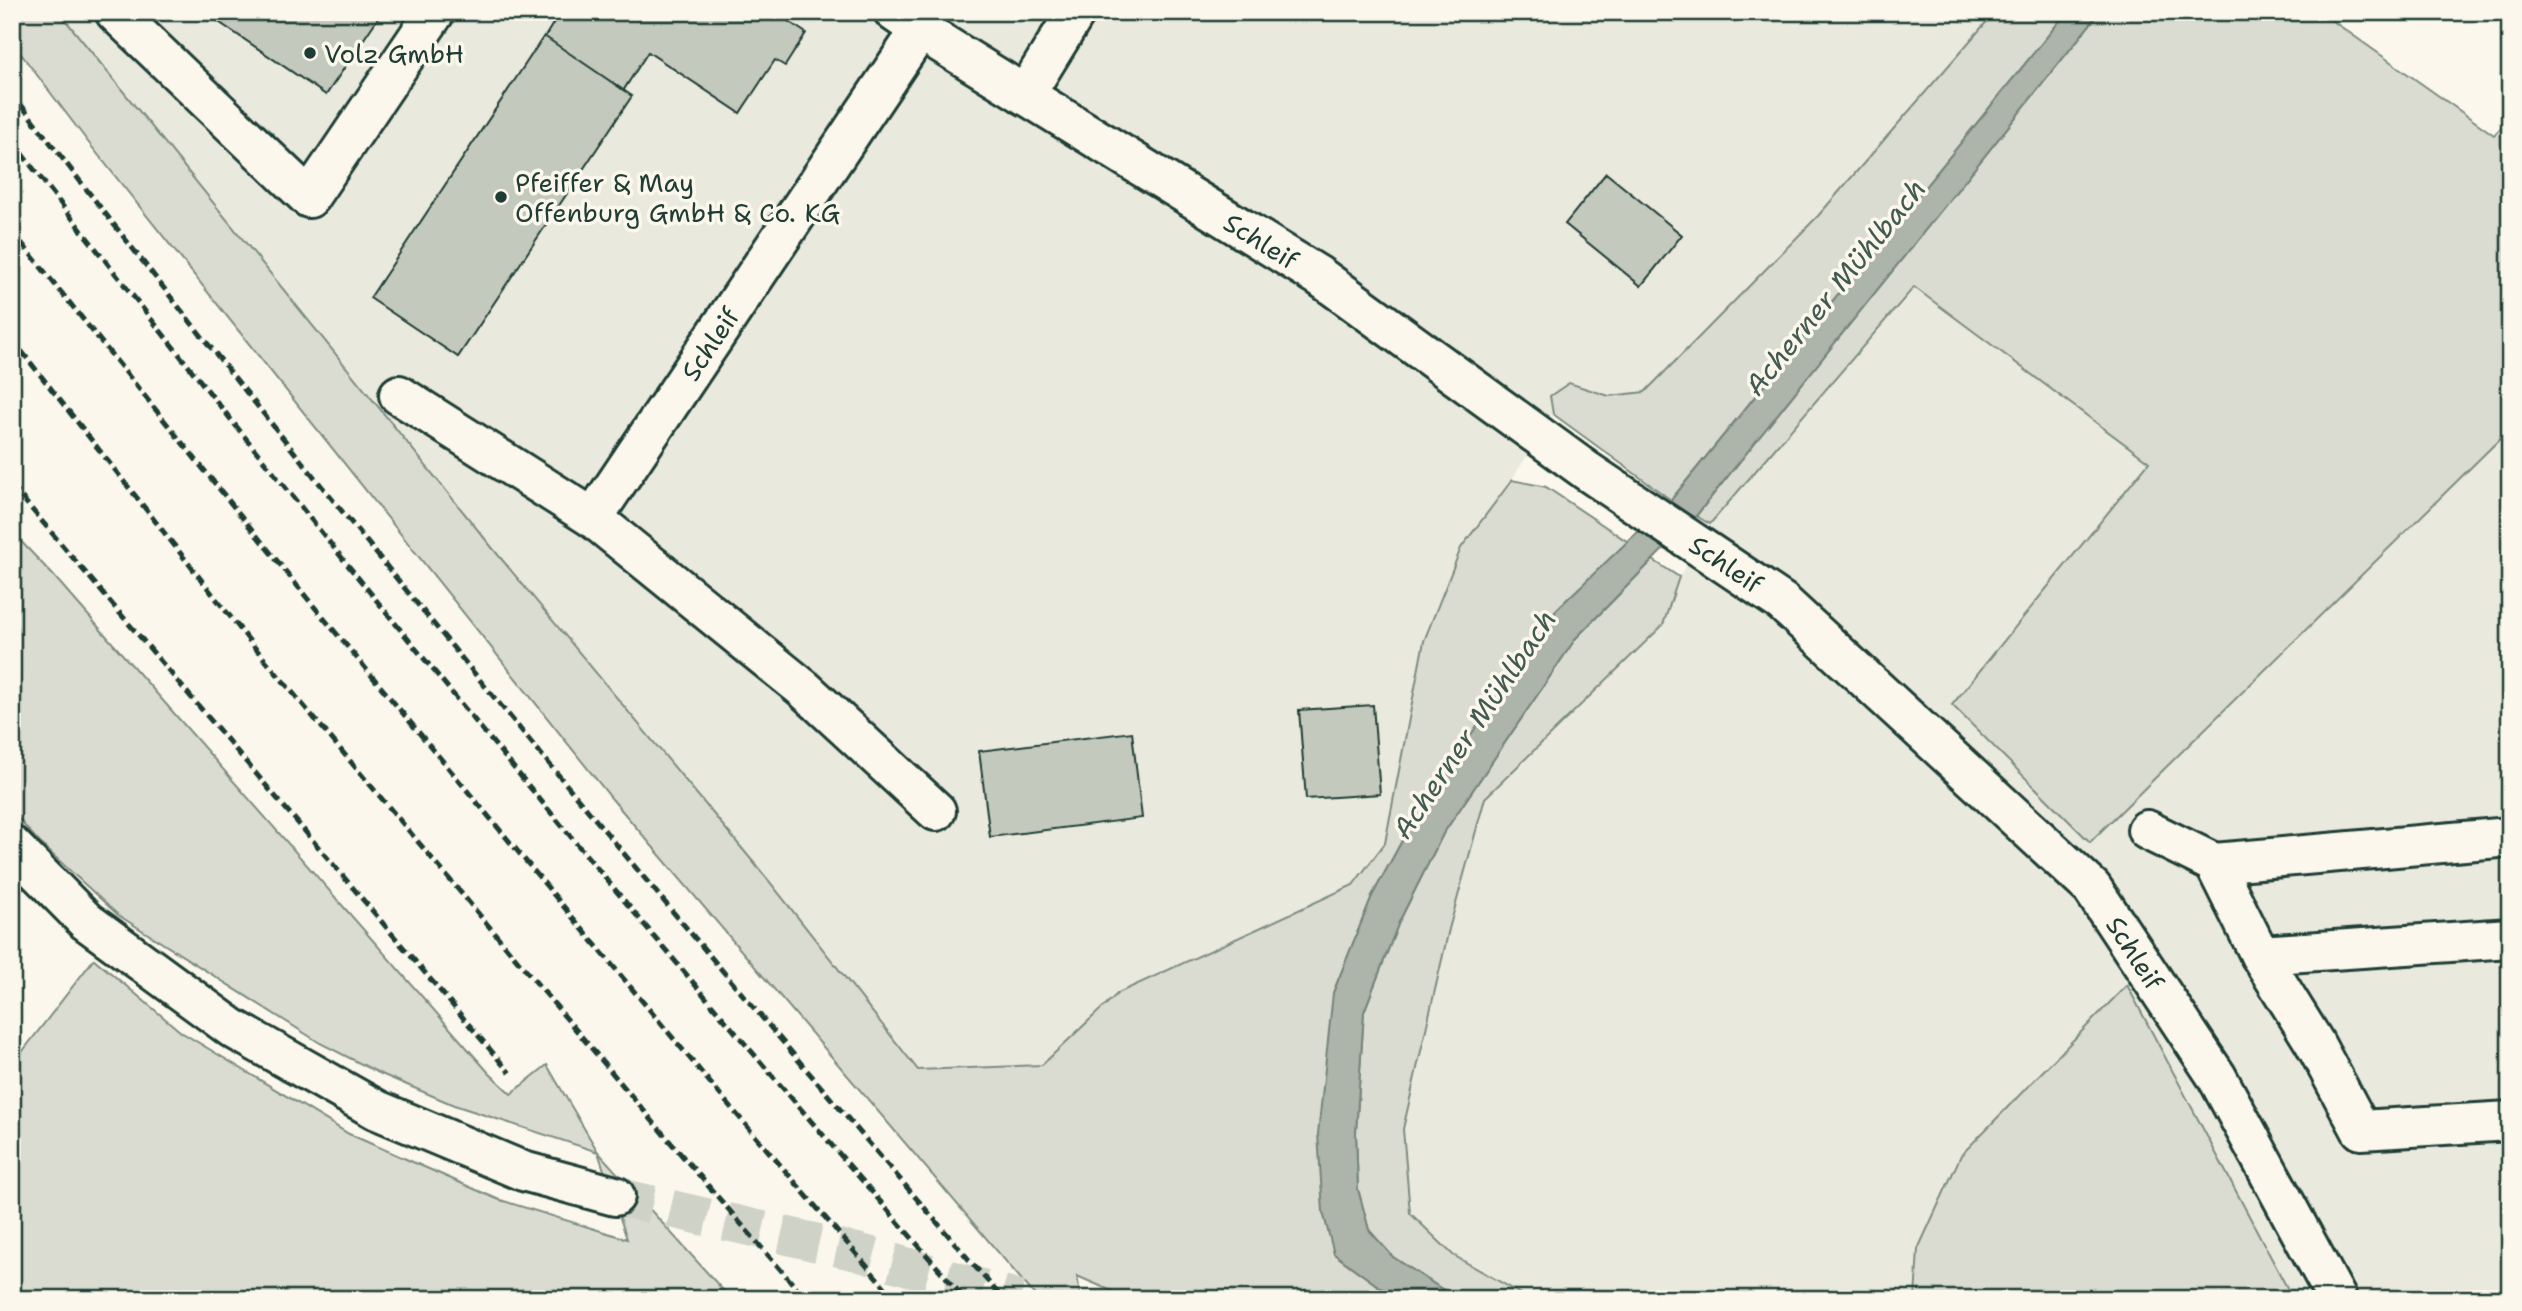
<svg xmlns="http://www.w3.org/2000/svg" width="2522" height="1311" font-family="'Shantell Sans',sans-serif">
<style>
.built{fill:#eae9de}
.green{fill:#dbdcd1;stroke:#7d8c82;stroke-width:2}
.water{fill:#adb4aa;stroke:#74847b;stroke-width:2}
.building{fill:#c4c9be;stroke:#1f3d34;stroke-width:2}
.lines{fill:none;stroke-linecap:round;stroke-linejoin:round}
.major-tunnel{stroke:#cfd2c7;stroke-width:38;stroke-dasharray:38 19;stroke-linecap:butt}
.minor-casing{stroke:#1f3d34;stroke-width:44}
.major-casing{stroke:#1f3d34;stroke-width:44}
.minor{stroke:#fbf7ec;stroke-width:38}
.major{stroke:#fbf7ec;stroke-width:38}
.rail{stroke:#1f3d34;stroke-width:5;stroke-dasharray:10 5;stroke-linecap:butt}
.poi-dot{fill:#1f3d34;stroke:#fbf7ec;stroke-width:2.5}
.labels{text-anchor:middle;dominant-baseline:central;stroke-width:7;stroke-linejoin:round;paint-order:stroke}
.poi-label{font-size:26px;fill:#1f3d34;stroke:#fbf7ec;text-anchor:start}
.street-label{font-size:26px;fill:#1f3d34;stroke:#fbf7ec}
.water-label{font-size:28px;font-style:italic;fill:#425b52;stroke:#fbf7ec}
</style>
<rect width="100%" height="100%" fill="#fbf7ec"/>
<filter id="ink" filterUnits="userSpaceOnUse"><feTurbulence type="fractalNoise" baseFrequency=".0143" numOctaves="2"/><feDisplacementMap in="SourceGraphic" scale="14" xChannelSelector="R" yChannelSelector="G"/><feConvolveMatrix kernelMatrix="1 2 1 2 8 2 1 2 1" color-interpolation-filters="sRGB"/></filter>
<g filter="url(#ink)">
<!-- built -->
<g class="built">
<polygon points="59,12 1995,12 1818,216 1645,392 1609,396 1569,383 1551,396 1553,414 1512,480 1461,549 1424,641 1385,843 1353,885 1118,993 1042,1065 918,1070 769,881 494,550"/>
<polygon points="1914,287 2149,462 1952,705 2090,842 2510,429 2510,1299 2293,1299 2127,985 1961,1155 1918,1249 1915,1299 1530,1299 1453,1255 1410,1213 1403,1129 1449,929 1485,798 1663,625 1679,577 1710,524"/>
</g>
<!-- green -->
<g class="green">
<polygon points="12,12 59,12 494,550 769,881 918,1070 1042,1065 1118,993 1353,885 1385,843 1424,641 1461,548 1512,480 1546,487 1628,542 1557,609 1416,815 1372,896 1333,993 1334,1254 1396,1299 1130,1299 1077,1276 1081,1299 1038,1299 612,799 88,142 12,42"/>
<polygon points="1995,12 2067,12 1671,500 1553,414 1550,396 1569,383 1609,396 1645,392 1818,216"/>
<polygon points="2100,12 2320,12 2494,135 2510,118 2510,429 2090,842 1952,705 2149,462 1914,287 1710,524 1696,516"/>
<polygon points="12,532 52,574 489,1073 511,1094 547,1065 598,1152 731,1299 12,1299 12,1065 94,959 181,1032 349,1134 497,1199 627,1239 598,1152 454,1105 379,1073 320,1043 118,915 40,843 12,812"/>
<polygon points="1653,560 1679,577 1663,625 1485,798 1449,929 1403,1129 1410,1213 1453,1255 1530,1299 1457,1299 1393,1257 1369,1230 1358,1189 1356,1132 1364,1012 1399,922 1443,834 1576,638"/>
<polygon points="2127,985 2293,1299 1915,1299 1918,1249 1961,1155"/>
</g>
<!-- water -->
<polygon class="water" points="2067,12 2100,12 1696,516 1576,638 1443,834 1399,922 1364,1012 1356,1132 1358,1189 1369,1230 1393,1257 1457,1299 1396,1299 1334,1254 1323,1212 1318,1134 1333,993 1372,896 1416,815 1557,609 1671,500"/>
<!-- building -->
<g class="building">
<polygon points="204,12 382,12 326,95"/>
<polygon points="560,12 774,12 806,33 785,66 775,60 740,113 648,52 623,91 543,40"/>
<polygon points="544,36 632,96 458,357 370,298"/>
<polygon points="1606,173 1682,235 1641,286 1565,224"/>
<polygon points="1373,705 1380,794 1306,799 1299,710"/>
<polygon points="1132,732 1142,818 990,837 979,751"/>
</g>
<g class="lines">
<!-- major-tunnel -->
<polyline class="major-tunnel" points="615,1196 857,1252 1020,1299"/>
<defs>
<g id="minor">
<polyline points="115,12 309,198 435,12"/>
<polyline points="894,12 920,30 1319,276 1587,471 1782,602 2092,888 2217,1077 2337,1299"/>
<polyline points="920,30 593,518 804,689 936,811"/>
<polyline points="1025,95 1076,12"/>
<polyline points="399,395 593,518"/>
<polyline points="2147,830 2214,863"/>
<polyline points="2510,837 2214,863 2260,955 2314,1042 2361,1130 2510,1121"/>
<polyline points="2260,955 2510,938"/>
</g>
<polyline id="major" points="12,846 86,921 232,1028 377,1110 523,1171 615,1196"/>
</defs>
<!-- minor casing -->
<use href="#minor" class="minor-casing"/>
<!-- major casing -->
<use href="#major" class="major-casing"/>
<!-- minor -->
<use href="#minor" class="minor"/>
<!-- major -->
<use href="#major" class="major"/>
<!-- rail -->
<g class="rail">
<path d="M12,93C329,506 663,905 1003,1299"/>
<path d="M12,141C318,536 636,922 965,1299"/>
<polyline points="12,231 307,598 722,1097 895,1299"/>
<polyline points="12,339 251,643 666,1137 806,1299"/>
<polyline points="12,486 510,1073"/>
</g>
</g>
</g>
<!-- markers -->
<g class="poi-dot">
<circle cx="310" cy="53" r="7"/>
<circle cx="501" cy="197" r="7"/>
</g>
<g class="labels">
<!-- poi labels -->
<g class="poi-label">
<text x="324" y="53">Volz GmbH</text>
<text x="515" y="182">Pfeiffer &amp; May<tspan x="515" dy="30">Offenburg GmbH &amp; Co. KG</tspan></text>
</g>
<!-- street labels -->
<g class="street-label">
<text transform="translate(1261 241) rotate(32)">Schleif</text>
<text transform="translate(710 344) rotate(-56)">Schleif</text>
<text transform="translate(1726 564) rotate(34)">Schleif</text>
<text transform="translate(2135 953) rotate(57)">Schleif</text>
</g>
<!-- water labels -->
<g class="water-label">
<text transform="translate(1835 287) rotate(-51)">Acherner Mühlbach</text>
<text transform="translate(1474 724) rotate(-56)">Acherner Mühlbach</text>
</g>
</g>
<!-- margin -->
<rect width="2522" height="1311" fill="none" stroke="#fbf7ec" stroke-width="42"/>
<rect x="21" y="21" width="2480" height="1269" fill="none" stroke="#1f3d34" stroke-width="2.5" filter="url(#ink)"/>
</svg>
